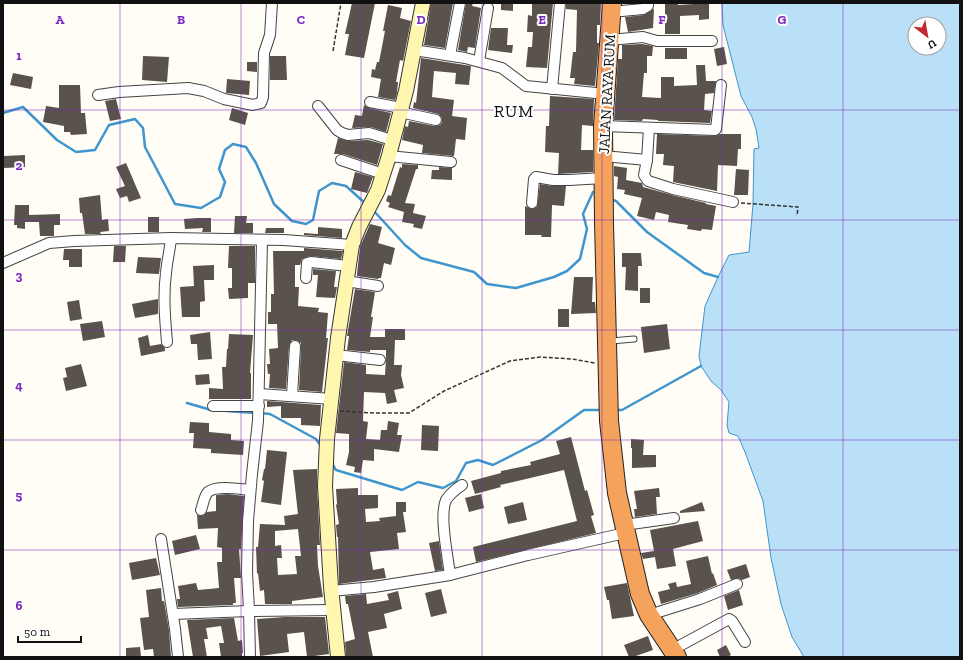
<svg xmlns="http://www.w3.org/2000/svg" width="963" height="660" font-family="'Zilla Slab',serif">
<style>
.water{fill:#b9e0f7;stroke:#3f96cf;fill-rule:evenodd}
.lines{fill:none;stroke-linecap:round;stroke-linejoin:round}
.stream{stroke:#3f96cf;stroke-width:2.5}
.building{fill:#5a524d;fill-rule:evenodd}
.lane-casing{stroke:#444;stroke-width:7}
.street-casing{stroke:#444;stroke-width:12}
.secondary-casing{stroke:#333;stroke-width:16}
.highway-casing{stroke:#222;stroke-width:20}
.path{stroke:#333;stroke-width:1.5;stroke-dasharray:4 2;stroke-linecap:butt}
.lane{stroke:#fff;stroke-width:5}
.street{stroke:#fff;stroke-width:10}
.secondary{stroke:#fff6b0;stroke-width:14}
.highway{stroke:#f5a25d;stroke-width:18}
.grid{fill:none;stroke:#7b2cbf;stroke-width:1;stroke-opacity:0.55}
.labels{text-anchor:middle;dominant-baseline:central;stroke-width:4;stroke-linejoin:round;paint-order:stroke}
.street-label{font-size:15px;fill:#111;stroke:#fff}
.quarter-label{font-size:17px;letter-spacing:1px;fill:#111;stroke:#fff}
.grid-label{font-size:13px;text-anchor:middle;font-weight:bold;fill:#7b2cbf;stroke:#fff;stroke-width:4;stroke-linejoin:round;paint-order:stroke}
</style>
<rect width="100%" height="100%" fill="#fffdf5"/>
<!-- water -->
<path class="water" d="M722,3H960V657H804L792,637L781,604L771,558L763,501L745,452L738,436L729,433L727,425L729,402L721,390L711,381L701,366L699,356L705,306L718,277L729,255L749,252L753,204L754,149L759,148L756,129L752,117L741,96L723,25ZM915,24H939V48H915Z"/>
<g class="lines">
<!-- stream -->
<g class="stream">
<polyline points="3,113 23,107 57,140 76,152 95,150 109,125 135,119 143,128 145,147 175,204 201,208 220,197 225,182 219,169 225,150 233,144 246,147 256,163 274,204 292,221 306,224 313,220 319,191 332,183 346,186 366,204"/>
<polyline points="610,199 616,201 647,232 704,273 718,277"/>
<polyline points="373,210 405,245 421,258 474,272 487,284 516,288 554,277 567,271 580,259 587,229 583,214 593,192 598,194"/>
<polyline points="187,403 211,410"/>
<polyline points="614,410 622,410 701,366"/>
<polyline points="226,411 255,413"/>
<polyline points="260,413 270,414 316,439 321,446"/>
<polyline points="331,462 336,470 402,490 418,482 443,488 456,481 466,463 478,460 493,465 542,440 584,410 601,410"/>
</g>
</g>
<!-- building -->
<g class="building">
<polygon points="352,3 375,3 364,58 345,55 349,34 345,34"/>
<polygon points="431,3 453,3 445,48 424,45"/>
<polygon points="466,3 473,3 472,6 481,8 475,48 468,47 467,52 458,50"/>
<polygon points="501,3 513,3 513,11 501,10"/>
<polygon points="532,3 553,3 547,68 526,67 528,47 532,47 533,32 527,32 528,15 532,16"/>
<polygon points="566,3 601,3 600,25 597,25 597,43 599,43 595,86 574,84 575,78 570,78 573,52 576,52 577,10 566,9"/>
<polygon points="665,3 678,3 678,5 709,3 709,19 699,20 699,15 680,16 680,34 665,34"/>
<polygon points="388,5 402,8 400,18 411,21 403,61 400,60 396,82 398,82 397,93 395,100 378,97 381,79 371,77 372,69 375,70 377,62 379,62 385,31 383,31"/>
<polygon points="654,9 653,28 628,32 625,17 644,15"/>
<polygon points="491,28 508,28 507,45 513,45 512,53 488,50"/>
<polygon points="642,44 653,46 652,56 647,56 647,73 644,73 642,97 661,98 661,77 674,77 674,86 697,85 696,65 705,65 706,81 716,81 714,93 705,94 704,110 712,111 710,123 658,121 658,120 643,119 642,121 614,120 618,59 622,59 622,45"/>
<polygon points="724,47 727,64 717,66 714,49"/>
<rect x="665" y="48" width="22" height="11"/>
<polygon points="143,56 169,57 167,82 142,80"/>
<polygon points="270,56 286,56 287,80 270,80"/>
<polygon points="421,58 471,66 469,85 455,84 456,73 434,71 432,97 454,100 452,116 467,118 465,140 456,139 454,156 422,153 423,145 402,140 405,126 408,127 409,121 435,126 440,125 442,122 442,118 438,114 413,108 414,102 416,103"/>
<polygon points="247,62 257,62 257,72 247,71"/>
<polygon points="13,73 33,77 31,89 10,85"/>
<polygon points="227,79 250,81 249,95 226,93"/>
<polygon points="59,85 80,85 81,113 85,113 87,134 71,135 70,132 64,132 64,126 43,122 46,106 59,108"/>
<polygon points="550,96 594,99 593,126 582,125 581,150 593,150 593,172 558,174 559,153 545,152 546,126 549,126"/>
<polygon points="116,99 121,119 110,121 105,101"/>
<polygon points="364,105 369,108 391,113 386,132 371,127 352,128 355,115 362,116"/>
<polygon points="232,108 248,113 245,125 229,120"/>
<polygon points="657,134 715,136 720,134 741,134 741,149 738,149 737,166 718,165 717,191 673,182 674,166 663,165 664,154 656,154"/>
<polygon points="338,138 348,141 368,140 383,144 377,165 343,154 334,154"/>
<polygon points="25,155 25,167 4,168 4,156"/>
<polygon points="126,163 141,198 129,202 127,196 120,198 116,189 125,186 116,167"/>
<polygon points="402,164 418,165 418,169 416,169 405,203 415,204 413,213 426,216 422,229 413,227 414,224 402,222 404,212 388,207 390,203 386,201 388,195 391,196 400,167 402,168"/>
<polygon points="614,166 627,168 626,180 642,183 643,187 672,195 706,203 706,204 716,206 712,230 702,229 701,231 687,229 688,225 668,222 669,215 656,212 654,220 637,216 642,198 624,194 625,190 617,189 618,177 614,176"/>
<polygon points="439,167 452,168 452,180 431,179 432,170 439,170"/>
<polygon points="736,169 749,170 748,195 734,195"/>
<polygon points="355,172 373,177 367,193 351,189"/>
<polygon points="540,184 552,186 566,186 564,206 552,205 551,237 541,237 542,235 525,235 525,206 531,209 537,207"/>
<polygon points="100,195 102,220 108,219 109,231 100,232 101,234 85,234 82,213 80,213 79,198"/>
<polygon points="15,205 29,205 29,215 60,214 60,225 54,225 54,236 40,236 39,222 25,222 25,229 17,228 17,225 14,225"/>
<polygon points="235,216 247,216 246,223 253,223 253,233 234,233"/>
<rect x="148" y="217" width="11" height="15"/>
<polygon points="197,218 211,218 211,232 202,232 203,228 185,229 184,219"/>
<polygon points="370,224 382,227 378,243 395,248 391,265 384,263 381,278 379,278 378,279 357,276 357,274 360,247"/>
<polygon points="318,227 342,229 342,238 304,235 304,233 318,234"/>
<polygon points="266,228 284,228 284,233 265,233"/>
<polygon points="114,246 126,246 125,262 113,262"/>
<polygon points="229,246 255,246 255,283 248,283 248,298 229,299 228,288 232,288 232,268 228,268"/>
<polygon points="304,248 343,251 341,259 310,256 302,259 300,265 295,265 295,287 299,287 298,306 319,308 318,312 328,313 326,338 328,338 322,392 299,390 301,346 301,343 296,340 292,340 289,346 286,389 269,388 270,374 268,374 267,364 270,364 269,349 278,348 277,324 268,324 268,312 271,312 271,294 274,294 273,251 304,251"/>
<polygon points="64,249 82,249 82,267 69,267 69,260 63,260"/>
<polygon points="622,253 641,253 642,266 638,266 638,291 625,290 626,267 622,267"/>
<polygon points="138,257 161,258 159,274 136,273"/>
<polygon points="214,265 214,280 204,280 205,301 200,302 200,317 182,317 180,287 194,286 193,266"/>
<polygon points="313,269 336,271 334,287 337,287 335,298 316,297 318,275 313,275"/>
<polygon points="574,277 593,277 592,302 595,302 596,313 571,314"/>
<rect x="640" y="288" width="10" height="15"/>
<polygon points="355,289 375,292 371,317 373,317 370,337 385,337 385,329 405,329 405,340 395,340 394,365 402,365 401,375 404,388 394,390 397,402 387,404 385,393 364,392 363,421 368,422 366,439 380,440 381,430 387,430 388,421 399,423 397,435 402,435 399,452 374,449 374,461 363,460 361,473 354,472 355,467 346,465 349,452 349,434 336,433 344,362 366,365 366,374 385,375 386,360 386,350 370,350 370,352 347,350 349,336 347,336"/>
<polygon points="158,299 158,314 135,318 132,304"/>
<polygon points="79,300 82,319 70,321 67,302"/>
<rect x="558" y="309" width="11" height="18"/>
<polygon points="102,321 105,337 83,341 80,324"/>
<polygon points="667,324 670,349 644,353 641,327"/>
<polygon points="210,332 212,359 198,360 197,344 191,344 190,335"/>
<polygon points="229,334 253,335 250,373 251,373 251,399 209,399 209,388 223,389 222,367 226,367 227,349 228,349"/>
<polygon points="148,335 150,346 161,344 165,348 165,351 141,356 138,338"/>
<polygon points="81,364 87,386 66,391 63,378 67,377 65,368"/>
<polygon points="209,374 210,384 196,385 195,375"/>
<polygon points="267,401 321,405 320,426 301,425 301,418 281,418 281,406 267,407"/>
<polygon points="190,422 209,423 209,432 231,434 231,440 244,441 243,455 211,453 211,449 193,448 194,433 189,433"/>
<polygon points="422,425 439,426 438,451 421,450"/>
<polygon points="571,437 585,491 587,490 594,515 591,516 596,533 476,562 473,547 577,521 564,470 500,485 501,487 475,494 471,481 501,473 501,471 531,465 530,462 560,454 556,441"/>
<polygon points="631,439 644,440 643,455 656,455 656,467 632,468 632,448 631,448"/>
<polygon points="267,450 287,452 281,505 261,502 264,481 262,480 264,469 265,469"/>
<path d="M317,469V486L320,545H317L318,566L323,597L292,601V604H265L264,590L260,591L258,573L257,574L256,547H258L260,524L285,525L284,516L298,514L293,470ZM298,529L301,556H295L297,574L278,575L277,558H282L281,545L275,546V531Z"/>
<polygon points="358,488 358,495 378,495 378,508 365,509 366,522 380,521 379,518 396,516 396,502 406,502 406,512 403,512 406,532 397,533 399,549 370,552 373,570 384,568 386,578 339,584 338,537 337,537 336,525 339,524 336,505 337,504 336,489"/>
<polygon points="659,488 660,497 656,497 657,514 635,517 634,509 637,509 634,491"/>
<polygon points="228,494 244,496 241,549 239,549 241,578 234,578 236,603 233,603 233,605 178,607 177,599 180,599 178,586 196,583 198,590 219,588 217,562 222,562 222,548 217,547 218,528 198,529 197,515 203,516 207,512 216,511 216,495"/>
<polygon points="481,494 484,508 469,512 465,498"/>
<polygon points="523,502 527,520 508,524 504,507"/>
<polygon points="702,502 705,511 680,513 680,511"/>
<polygon points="698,521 703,541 673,549 676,566 657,569 655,557 643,559 641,553 654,551 650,530"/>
<polygon points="196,535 200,549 175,555 172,541"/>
<polygon points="439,541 443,570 435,571 429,543"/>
<polygon points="708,556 712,574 713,573 717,585 698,593 661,604 658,592 670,589 668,584 676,582 677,587 691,584 686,561"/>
<polygon points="156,558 160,575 132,580 129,563"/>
<polygon points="746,564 750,577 742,580 738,578 731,580 727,570"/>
<polygon points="627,583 634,616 612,619 609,600 607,600 604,587"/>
<polygon points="161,588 162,601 164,601 169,630 171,657 154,657 153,649 144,650 140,618 149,617 146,590"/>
<polygon points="441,589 447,613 431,617 425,593"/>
<polygon points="739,590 743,605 728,610 724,596"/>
<polygon points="398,591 402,609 384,614 387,628 368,632 373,657 346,657 345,642 355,639 348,604 346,604 345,596 366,594 367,604 389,600 387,594"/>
<polygon points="285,617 325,617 329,654 307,657 304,632 287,634 289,652 260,656 257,619"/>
<polygon points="234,618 238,641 242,640 243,653 242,653 242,657 221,657 219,643 224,643 221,626 206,628 208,639 204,639 207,657 193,657 187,620"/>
<polygon points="648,636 653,650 633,657 629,657 624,645"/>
<polygon points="726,645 731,655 727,657 720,657 717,650"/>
<polygon points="140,647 141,657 126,657 126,648"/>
</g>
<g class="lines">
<defs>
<polyline id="lane" points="611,341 634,339"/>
<g id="street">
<polyline points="611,12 643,9 648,6 648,3"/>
<polyline points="609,40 643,37 657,41 712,41"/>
<polyline points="414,50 465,58 502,68 526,86 606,94"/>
<polyline points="450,55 460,3"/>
<polyline points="479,61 488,8"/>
<polyline points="552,89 560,3"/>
<polyline points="98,95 119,92 188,88 204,91 224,99 253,105 261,103 263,97 264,53 270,35 272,3"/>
<polyline points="370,102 401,108"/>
<polyline points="318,106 337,130 342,133 348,135 369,133 392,140"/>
<polyline points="400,112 436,120"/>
<polyline points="603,126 715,130 716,129 721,85"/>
<polyline points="388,156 451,162"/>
<polyline points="603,156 647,160 649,128"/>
<polyline points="341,160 383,174"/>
<polyline points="647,160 644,175 648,181 673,189 733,202"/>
<polyline points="532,203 534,179 536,177 553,180 569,180 604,178"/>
<polyline points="3,263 49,243 74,241 171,238 284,240 352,245"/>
<polyline points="306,278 307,263 311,262 348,266"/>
<polyline points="346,281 378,286"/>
<path d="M167,342C165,319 163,296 166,273C167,261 170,250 171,238"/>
<polyline points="336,355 380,360"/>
<polyline points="259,394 332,399"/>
<polyline points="292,396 295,346"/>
<polyline points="213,406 259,406"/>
<path d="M201,510C203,505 204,496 208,492C216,485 240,489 250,490"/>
<polyline points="624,525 674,518"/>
<polyline points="161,539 175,629 178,657"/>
<path d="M450,575C448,557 439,516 446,500C450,494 456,489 462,485"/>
<polyline points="331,591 374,587 450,575 528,555 625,533"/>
<polyline points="173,614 249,611 247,572 248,521 252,474 258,421 262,241"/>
<polyline points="649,615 700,599 737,584"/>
<polyline points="672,650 729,619 732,621 745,642"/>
<polyline points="250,657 249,611 333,610"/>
</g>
<polyline id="secondary" points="338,657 331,587 325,486 327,439 338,338 352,245 359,227 378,190 388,159 406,91 423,3"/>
<polyline id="highway" points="612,3 603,126 604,223 609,421 617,493 640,594 649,615 677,657"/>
</defs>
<!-- lane casing -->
<use href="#lane" class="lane-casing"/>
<!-- street casing -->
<use href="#street" class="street-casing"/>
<!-- secondary casing -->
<use href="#secondary" class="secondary-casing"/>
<!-- highway casing -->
<use href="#highway" class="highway-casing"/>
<!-- path -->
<g class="path">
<polyline points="333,51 341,3"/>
<polyline points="741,203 798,207 797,216"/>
<polyline points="340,411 374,413 409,413 444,391 510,361 540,357 572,359 595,363"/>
</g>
<!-- lane -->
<use href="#lane" class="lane"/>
<!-- street -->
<use href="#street" class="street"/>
<!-- secondary -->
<use href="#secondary" class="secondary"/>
<!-- highway -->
<use href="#highway" class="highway"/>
</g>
<!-- grid -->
<path class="grid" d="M120,3V657M241,3V657M361,3V657M482,3V657M602,3V657M722,3V657M843,3V657M3,110H960M3,220H960M3,330H960M3,440H960M3,550H960"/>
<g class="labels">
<!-- street labels -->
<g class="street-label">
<text transform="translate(607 94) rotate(-87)">JALAN RAYA RUM</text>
</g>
<!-- quarter labels -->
<g class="quarter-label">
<text x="514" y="111">RUM</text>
</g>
</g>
<g class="grid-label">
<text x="60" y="24">A</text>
<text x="181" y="24">B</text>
<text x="301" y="24">C</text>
<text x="421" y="24">D</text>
<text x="542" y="24">E</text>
<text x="662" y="24">F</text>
<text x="782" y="24">G</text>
<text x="19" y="60">1</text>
<text x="19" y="170">2</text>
<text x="19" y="280">3</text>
<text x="19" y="390">4</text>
<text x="19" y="500">5</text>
<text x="19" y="610">6</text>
</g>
<!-- border -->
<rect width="963" height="660" fill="none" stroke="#111111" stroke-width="8"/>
<!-- north arrow -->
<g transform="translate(927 36) rotate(149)"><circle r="19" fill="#ffffff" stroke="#a0a0a0"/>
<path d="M0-3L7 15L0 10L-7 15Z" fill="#c4262e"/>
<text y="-6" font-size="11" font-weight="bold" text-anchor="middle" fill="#111111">U</text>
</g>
<!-- scale -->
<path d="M18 636v6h63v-6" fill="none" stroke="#111111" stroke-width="2"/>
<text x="24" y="636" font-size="12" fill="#111111" stroke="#ffffff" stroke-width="3" paint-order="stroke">50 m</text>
</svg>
